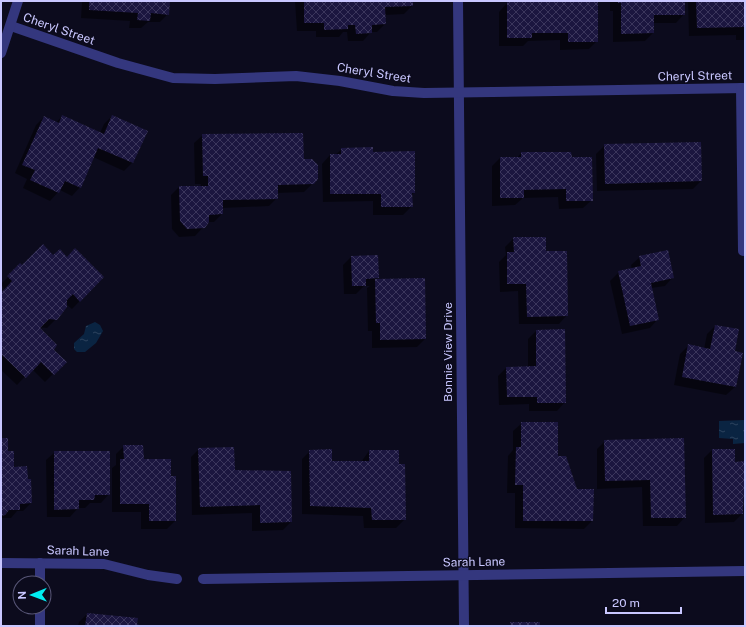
<svg xmlns="http://www.w3.org/2000/svg" width="746" height="627" font-family="'Public Sans',sans-serif">
<style>
.water{fill:url(#water-ripples)}
.shadow{fill:#0007}
.building{fill:url(#building-cross-hatch)}
.lines{fill:none;stroke-linecap:round;stroke-linejoin:round}
.minor{stroke:#34377e;stroke-width:10}
.labels{text-anchor:middle;dominant-baseline:central;stroke-width:3;stroke-linejoin:round;paint-order:stroke}
.street-label{font-size:12px;fill:#c9c7ff;stroke:#0c0b1d}
</style>
<defs>
<pattern id="water-ripples" width="26" height="14" patternUnits="userSpaceOnUse"><rect width="26" height="14" fill="#0a2442"/><path d="M2 4q2-2 4 0t4 0M15 11q2-2 4 0t4 0" fill="none" stroke="#2c425e"/></pattern>
<pattern id="building-cross-hatch" width="8" height="8" patternUnits="userSpaceOnUse"><rect width="8" height="8" fill="#1b163f"/><path d="M0 0l8 8M0 8l8-8" fill="none" stroke="#3b365c"/></pattern>
</defs>
<rect width="100%" height="100%" fill="#0c0b1d"/>
<!-- water -->
<g class="water">
<polygon points="95,322 100,325 103,331 96,343 85,352 77,352 74,349 74,343 84,334 86,326"/>
<polygon points="745,420 745,443 733,444 733,439 719,438 719,421"/>
</g>
<!-- shadow -->
<g class="shadow">
<polygon points="77,1 169,1 168,14 160,22 148,22 141,28 129,28 130,21 81,18 82,2"/>
<polygon points="295,1 412,1 412,6 404,14 385,15 385,24 377,32 371,32 363,41 348,41 347,32 343,32 339,37 316,37 316,31 297,31"/>
<polygon points="610,1 684,1 684,14 676,23 653,23 653,33 645,41 613,42 613,11 610,11"/>
<polygon points="688,1 745,1 745,40 736,40 736,35 689,36"/>
<polygon points="507,3 597,41 589,49 560,50 560,40 528,41 523,46 499,46 499,12"/>
<polygon points="62,116 100,133 104,124 112,116 146,131 132,163 124,171 93,157 80,187 72,196 60,190 50,201 23,188 27,179 15,173 36,125 44,117 56,123"/>
<polygon points="203,135 303,160 313,183 304,192 277,193 277,198 269,206 222,208 222,214 214,222 208,222 195,236 179,237 172,229 171,195 179,187 200,187 201,184 195,184 194,143"/>
<polygon points="605,145 701,181 693,189 597,191 596,154"/>
<polygon points="342,149 372,153 414,192 412,195 412,206 403,215 373,215 373,201 323,202 322,164 330,155 335,155"/>
<polygon points="521,153 571,158 592,200 583,208 559,209 558,197 523,198 515,205 492,206 492,166 500,158 517,158"/>
<polygon points="514,238 546,252 567,315 559,324 519,324 518,291 500,292 499,262 506,255 505,247"/>
<polygon points="53,257 67,258 103,277 72,309 66,304 56,319 47,328 38,327 53,350 65,362 45,382 32,369 17,385 1,370 1,294 5,290 1,284 20,265 22,267"/>
<polygon points="351,257 378,278 375,280 425,339 417,347 372,348 372,331 368,331 367,288 370,286 364,286 356,294 344,294 343,265"/>
<polygon points="640,257 673,277 665,286 651,288 658,319 650,328 622,334 610,281 619,272 632,269 631,265"/>
<polygon points="715,326 733,352 735,387 726,395 674,385 680,354 689,345 704,349 707,334"/>
<polygon points="536,331 565,402 557,411 529,411 529,404 499,405 498,376 506,368 528,367 528,339"/>
<polygon points="522,423 557,457 576,490 592,521 584,529 515,528 515,493 507,493 508,456 513,450 513,431"/>
<polygon points="1,439 31,503 23,511 17,511 11,518 1,518"/>
<polygon points="683,439 685,517 677,526 643,526 642,487 597,489 597,449 605,441"/>
<polygon points="124,446 143,460 170,477 175,521 167,529 141,529 141,512 112,512 112,468 116,465 116,454"/>
<polygon points="199,449 234,471 291,522 283,530 252,531 252,513 192,515 191,457"/>
<polygon points="712,450 734,463 745,462 745,512 742,512 742,514 734,522 705,523 704,458"/>
<polygon points="310,451 331,462 361,462 369,451 398,465 405,519 396,528 364,528 363,516 302,514 302,459"/>
<polygon points="55,452 109,494 101,503 90,503 85,508 78,508 70,517 47,517 46,460"/>
<polygon points="87,614 136,625 142,626 78,626 79,622"/>
</g>
<!-- building -->
<g class="building">
<polygon points="89,1 170,1 169,15 151,13 150,21 137,20 138,13 89,10"/>
<polygon points="304,1 413,1 413,6 385,7 386,24 372,25 372,33 356,34 355,25 348,25 348,29 324,30 324,23 304,23"/>
<polygon points="598,1 598,42 568,42 568,33 532,33 532,38 507,38 507,2"/>
<polygon points="618,1 685,1 685,15 654,15 654,33 621,34 621,3 618,3"/>
<polygon points="696,1 745,1 745,27 697,28"/>
<polygon points="62,115 104,134 112,115 148,131 133,163 98,148 81,188 65,181 59,193 30,180 35,170 22,165 44,116 59,123"/>
<polygon points="303,133 304,159 312,159 318,165 318,179 314,184 278,185 278,199 223,200 223,214 209,215 209,222 205,228 187,229 180,221 179,186 208,186 208,176 203,176 202,134"/>
<polygon points="701,142 702,181 605,184 604,144"/>
<polygon points="373,147 373,152 415,151 415,193 412,193 413,207 381,207 381,194 330,194 330,154 341,154 341,148"/>
<polygon points="521,152 571,152 572,157 592,157 593,201 566,201 566,189 524,190 524,198 500,198 500,157 521,157"/>
<polygon points="513,237 546,237 546,251 567,251 568,316 527,317 526,284 507,284 507,252 514,252"/>
<polygon points="43,244 53,255 60,249 67,257 75,248 104,277 80,302 73,294 67,300 67,307 57,320 49,319 40,328 57,345 54,350 67,362 54,375 41,362 26,378 1,354 1,293 12,281 7,276 20,263 22,265"/>
<polygon points="668,250 674,278 651,283 659,320 630,326 618,271 641,266 639,256"/>
<polygon points="378,255 379,278 366,279 366,286 352,286 351,256"/>
<polygon points="425,278 426,339 380,340 380,323 376,323 375,279"/>
<polygon points="715,325 739,329 735,351 743,353 736,387 682,377 688,344 710,349"/>
<polygon points="565,329 566,403 537,403 537,397 507,397 506,367 536,366 536,330"/>
<polygon points="521,422 558,422 558,456 566,456 577,489 594,489 593,521 523,521 523,485 515,485 516,447 521,447"/>
<polygon points="1,438 8,438 8,451 14,451 14,467 27,466 28,479 31,479 32,503 20,504 20,510 9,510 5,515 1,516"/>
<polygon points="684,438 686,518 651,518 650,480 605,481 604,440"/>
<polygon points="123,445 143,445 144,459 171,459 171,476 176,476 176,521 149,521 149,504 120,504 120,459 124,459"/>
<polygon points="234,447 235,470 291,471 292,522 260,523 260,505 200,507 198,448"/>
<polygon points="332,449 332,461 369,461 369,450 399,450 399,464 405,464 406,520 372,520 371,508 310,506 309,450"/>
<polygon points="712,449 735,449 735,462 745,461 743,514 713,515"/>
<polygon points="54,451 110,451 110,495 95,495 94,500 79,500 79,509 54,510"/>
<polygon points="87,613 138,618 137,624 142,626 85,626"/>
<polygon points="510,622 540,622 540,626 511,626"/>
</g>
<g class="lines">
<!-- minor -->
<g class="minor">
<polyline points="458,1 464,626"/>
<polyline points="11,26 118,63 173,78 215,79 296,76 340,81 393,91 424,93 745,88"/>
<polyline points="1,53 18,1"/>
<polyline points="741,88 743,251"/>
<polyline points="1,563 104,564 148,575 177,579"/>
<polyline points="40,563 40,583"/>
<polyline points="203,579 745,571"/>
<polyline points="40,607 40,626"/>
</g>
</g>
<g class="labels">
<!-- street labels -->
<g class="street-label">
<text transform="translate(59 29) rotate(19)">Cheryl Street</text>
<text transform="translate(374 73) rotate(9)">Cheryl Street</text>
<text transform="translate(695 76) rotate(-1)">Cheryl Street</text>
<text transform="translate(448 352) rotate(-90)">Bonnie View Drive</text>
<text transform="translate(78 551) rotate(2)">Sarah Lane</text>
<text transform="translate(474 562) rotate(-1)">Sarah Lane</text>
</g>
</g>
<!-- border -->
<rect width="746" height="627" fill="none" stroke="#c9c7ff" stroke-width="4"/>
<!-- north arrow -->
<g transform="translate(32 595) rotate(269)"><circle r="19" fill="#0c0b1d" stroke="#585677"/>
<path d="M0-3L7 15L0 10L-7 15Z" fill="#00edf2"/>
<text y="-6" font-size="11" font-weight="bold" text-anchor="middle" fill="#c9c7ff">N</text>
</g>
<!-- scale -->
<path d="M606 607v6h75v-6" fill="none" stroke="#c9c7ff" stroke-width="2"/>
<text x="612" y="607" font-size="12" fill="#c9c7ff" stroke="#0c0b1d" stroke-width="3" paint-order="stroke">20 m</text>
</svg>
